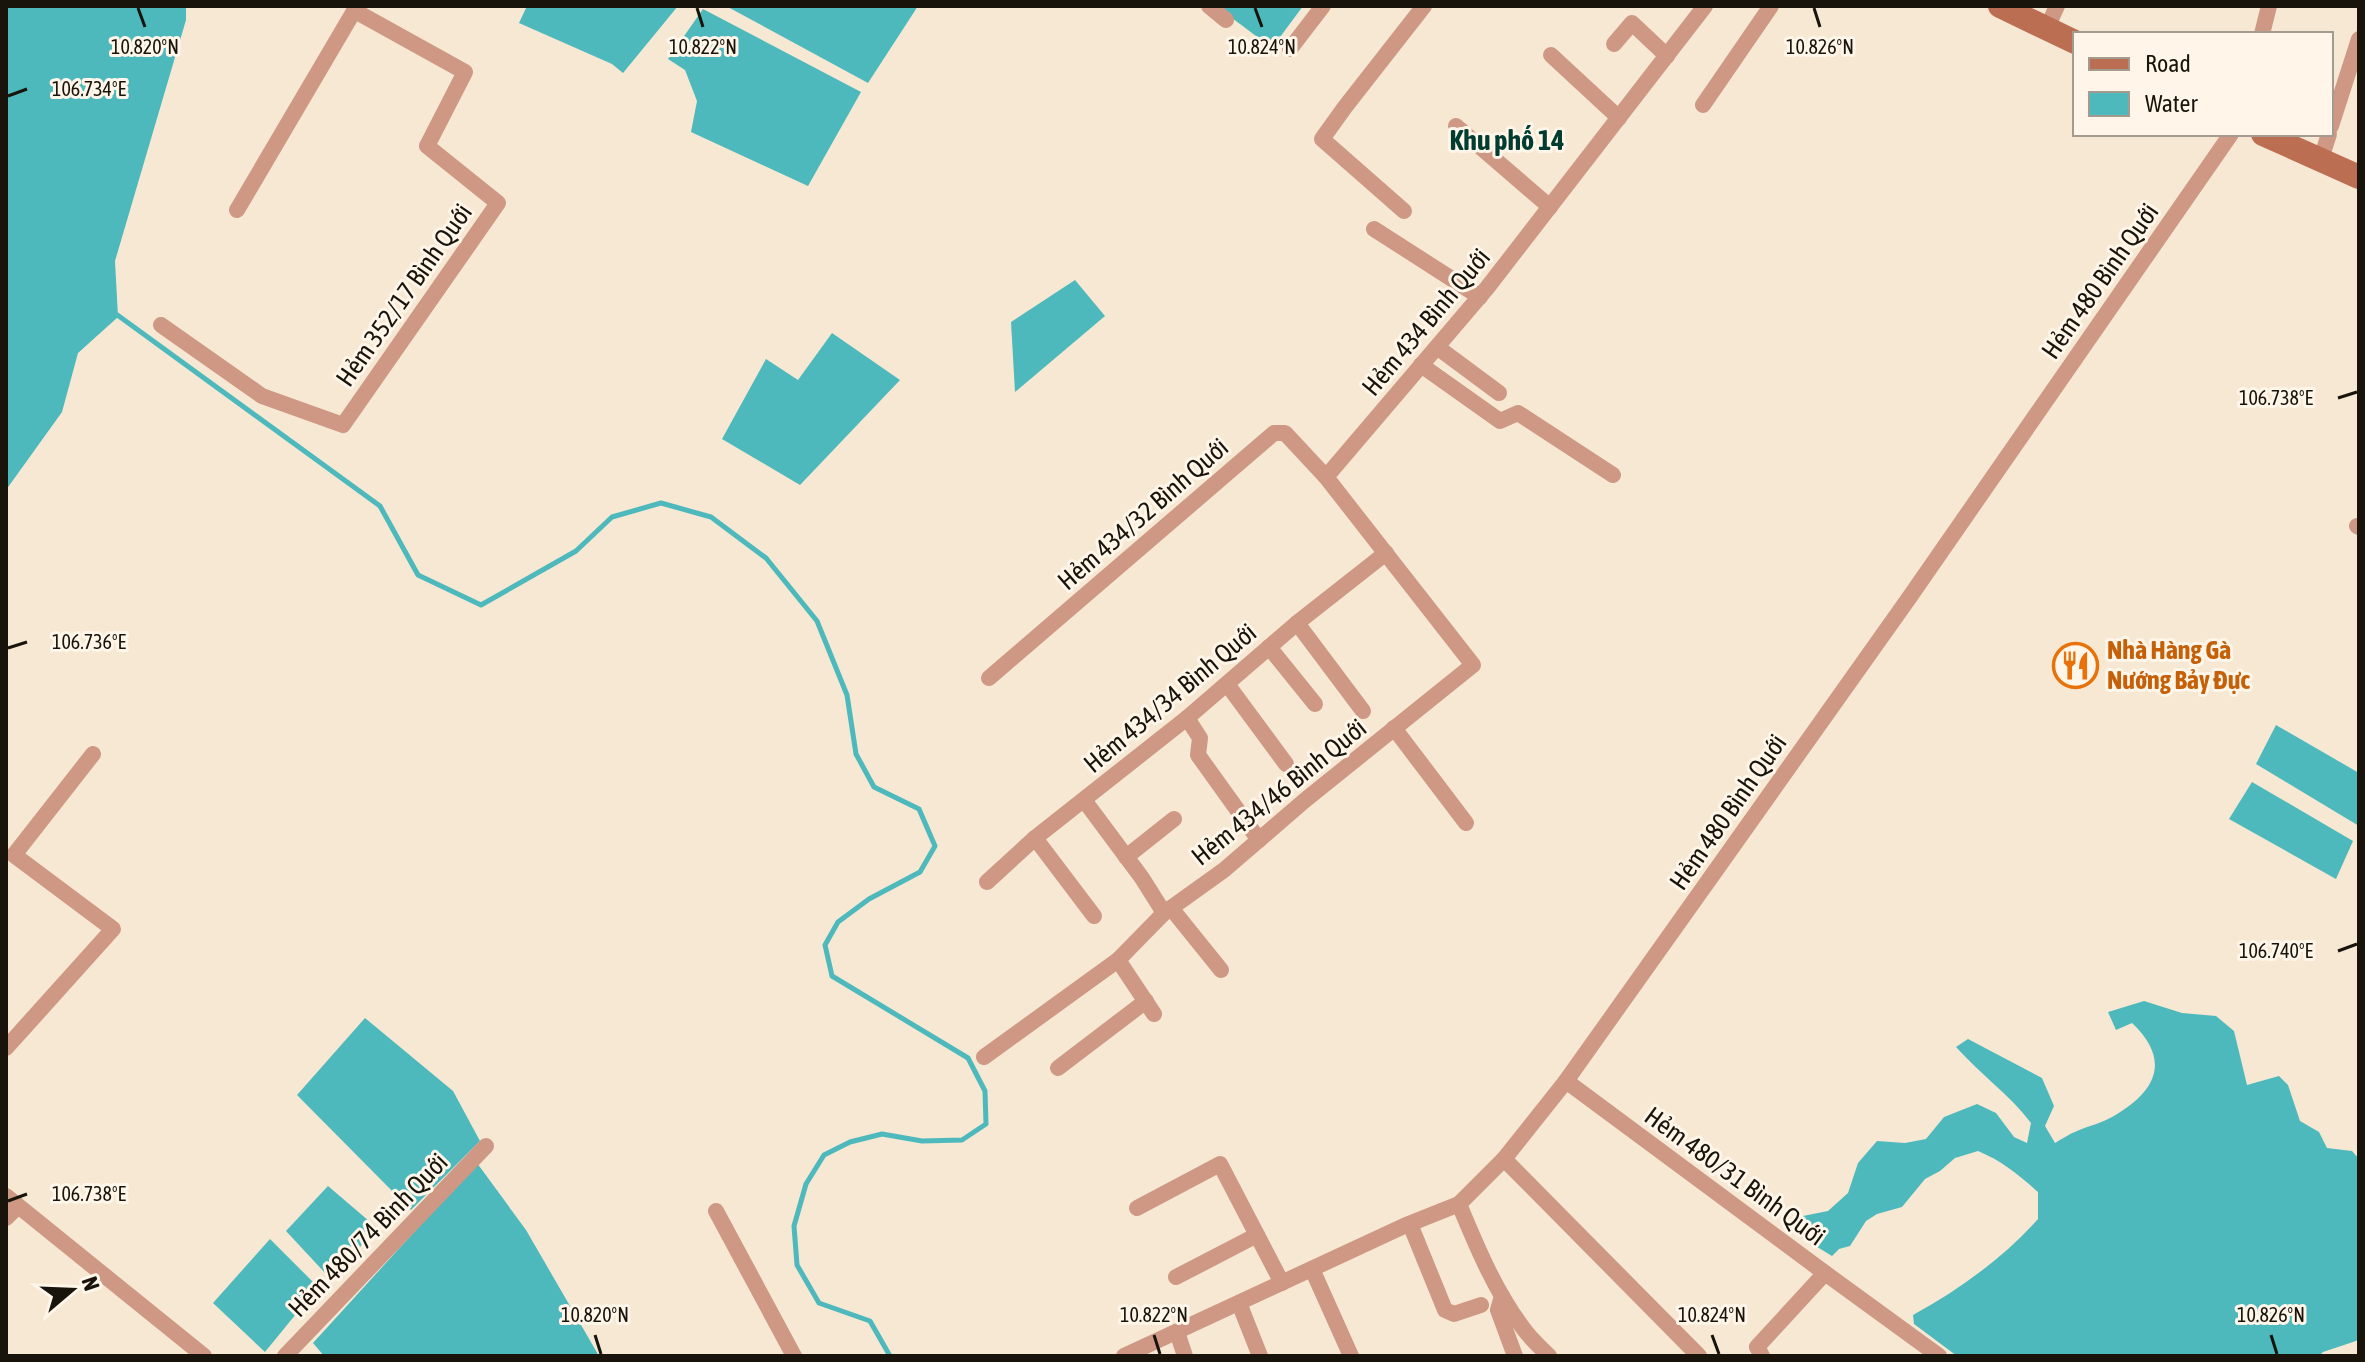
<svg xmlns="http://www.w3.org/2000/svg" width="2365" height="1362" font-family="'Asap Condensed',sans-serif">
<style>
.water{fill:#4db9bd}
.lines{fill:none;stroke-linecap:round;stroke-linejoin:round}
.stream{stroke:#4db9bd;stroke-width:5}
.minor{stroke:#ce9885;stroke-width:16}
.secondary{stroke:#bc6e52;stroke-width:24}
.ticks{fill:none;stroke:#18130b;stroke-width:3}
.labels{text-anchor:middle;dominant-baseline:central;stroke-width:6;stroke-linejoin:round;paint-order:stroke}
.street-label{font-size:26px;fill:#18130b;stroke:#fff6e9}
.food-label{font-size:26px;font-weight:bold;fill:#c56008;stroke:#fff6e9;text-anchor:start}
.neighbourhood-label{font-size:28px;font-weight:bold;fill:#003c30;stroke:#fff6e9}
.ticks-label{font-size:20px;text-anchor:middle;fill:#18130b;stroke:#fff6e9;stroke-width:6;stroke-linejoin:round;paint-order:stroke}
</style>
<rect width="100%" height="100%" fill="#f6e8d2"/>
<!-- water -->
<g class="water">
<polygon points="6,6 186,6 186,20 115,261 118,317 78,353 62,412 6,490"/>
<polygon points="527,6 678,6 623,73 612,64 519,23"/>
<polygon points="726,6 918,6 868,83"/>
<polygon points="1216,6 1303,6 1272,48"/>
<polygon points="703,9 861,92 808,186 691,132 697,101 685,70 668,59"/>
<polygon points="1075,280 1105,316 1015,392 1011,322"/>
<polygon points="832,333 900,380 800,485 722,439 766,359 798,380"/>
<polygon points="2276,725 2359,773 2359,826 2256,764"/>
<polygon points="2252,782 2353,841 2336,879 2229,819"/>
<path d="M2144,1001L2182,1013L2216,1016L2234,1031L2247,1085L2279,1076L2288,1085L2300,1121L2319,1132L2327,1148L2352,1151L2359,1159V1338L2356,1341L2323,1352L2319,1356H1957L1914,1324L1913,1315C1959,1290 2003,1258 2038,1219V1192C2019,1175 2002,1161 1978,1151L1955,1158L1940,1171L1925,1179L1902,1207L1877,1214L1866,1221L1850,1246L1839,1249L1832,1256L1799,1236L1795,1227L1803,1216L1828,1211L1848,1193L1858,1163L1877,1141L1905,1143L1926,1139L1944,1117L1977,1104L1996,1113L2014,1137L2027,1143L2031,1123C2010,1095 1980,1074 1956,1047L1968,1039L2042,1078L2054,1106L2045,1126L2055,1143C2062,1139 2069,1134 2077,1131C2088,1126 2102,1123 2112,1117C2156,1092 2172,1061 2132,1023L2116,1030L2108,1012Z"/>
<polygon points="365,1018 453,1091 480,1141 411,1210 297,1095"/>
<polygon points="477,1163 526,1230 599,1356 324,1356 313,1343"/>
<polygon points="328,1186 376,1227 356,1252 352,1248 326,1274 286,1231"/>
<polygon points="270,1239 318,1287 265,1352 213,1303"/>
</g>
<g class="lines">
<!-- stream -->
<polyline class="stream" points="116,314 380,506 418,575 481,605 576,551 612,517 661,503 711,517 766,558 817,621 847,695 856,754 874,787 919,809 935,846 920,872 869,899 838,922 825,945 832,976 968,1058 985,1091 986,1124 962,1140 922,1141 882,1134 850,1142 824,1155 806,1184 794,1226 797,1265 819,1303 870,1321 890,1356"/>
<!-- minor -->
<g class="minor">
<polyline points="1209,6 1226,20"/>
<polyline points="2047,28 2057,6"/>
<polyline points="2262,34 2269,6"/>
<polyline points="1614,44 1632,23 1667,56"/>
<polyline points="1290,49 1323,6"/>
<polyline points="1551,55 1619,118"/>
<polyline points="1703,105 1771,6"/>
<polyline points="1456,126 1550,207"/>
<polyline points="2331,126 2359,39"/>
<polyline points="2321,159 2329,134"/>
<polyline points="237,210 357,6"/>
<polyline points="1404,211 1322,139 1345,107 1424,6"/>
<polyline points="1374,229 1480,297"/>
<polyline points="161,325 262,396 343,425 498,203 427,146 465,72 355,11"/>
<polyline points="1437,347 1499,393"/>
<polyline points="1421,365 1500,421 1518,413 1613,475"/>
<polyline points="2357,526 2359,527"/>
<polyline points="1297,623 1363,711"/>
<polyline points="1269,647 1315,704"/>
<polyline points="989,678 1274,433 1285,433 1326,477"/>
<polyline points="1227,684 1286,764"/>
<polyline points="1187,718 1200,738 1198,755 1259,840"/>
<polyline points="1394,728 1466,823"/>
<polyline points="1084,800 1142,878 1164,913"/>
<polyline points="1035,838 1094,916"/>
<polyline points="1126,857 1174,819"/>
<polyline points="987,882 1035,838 1187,718 1297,623 1386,553"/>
<polyline points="1171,908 1221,970"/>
<polyline points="1118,960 1154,1014"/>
<polyline points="6,1048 113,929 14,855 93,754"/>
<polyline points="984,1057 1118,960 1164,913 1224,870 1304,801 1473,665 1326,477 1487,288 1705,6"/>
<polyline points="1058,1068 1146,1001"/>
<polyline points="1566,1081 1825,1273 1757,1347 1762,1356"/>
<polyline points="1504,1159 1699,1356"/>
<polyline points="6,1196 204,1356"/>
<path d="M1459,1204C1477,1247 1495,1291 1523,1328C1530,1338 1540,1347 1549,1356"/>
<polyline points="1137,1208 1220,1164 1282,1283"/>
<polyline points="716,1211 794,1356"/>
<polyline points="6,1218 18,1206"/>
<polyline points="1410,1224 1445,1310 1454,1314 1481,1305"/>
<polyline points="1312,1269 1351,1356"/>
<polyline points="1825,1273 1939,1356"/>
<polyline points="1176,1277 1257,1235"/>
<polyline points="1502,1296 1498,1310 1515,1356"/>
<polyline points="1239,1303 1260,1356"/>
<polyline points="1177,1332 1185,1356"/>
<polyline points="285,1356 486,1146"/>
<polyline points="1124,1356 1404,1226 1459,1204 1504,1159 1566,1081 1716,870 1909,598 2231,134"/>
</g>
<!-- secondary -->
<g class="secondary">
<polyline points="2000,6 2075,42"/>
<polyline points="2263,134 2359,177"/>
</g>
</g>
<!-- ticks -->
<path class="ticks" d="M138,8L145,27M697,8L703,27M1255,8L1262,27M1814,8L1820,27M8,96L27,89M2338,398L2357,392M8,648L27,642M2338,951L2357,944M8,1201L27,1194M595,1335L601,1354M1154,1335L1160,1354M1712,1335L1719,1354M2271,1335L2277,1354"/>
<!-- icons -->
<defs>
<symbol id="restaurant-ring" viewBox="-11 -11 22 22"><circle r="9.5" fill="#fff6e9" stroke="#e8710a" stroke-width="1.5"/><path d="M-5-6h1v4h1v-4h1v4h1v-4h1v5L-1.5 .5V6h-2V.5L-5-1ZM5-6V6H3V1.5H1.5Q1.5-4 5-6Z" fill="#e8710a"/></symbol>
</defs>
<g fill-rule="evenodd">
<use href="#restaurant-ring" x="2050" y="640" width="51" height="51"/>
</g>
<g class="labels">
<!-- street labels -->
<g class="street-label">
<text transform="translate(2100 281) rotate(-55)">Hẻm 480 Bình Quới</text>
<text transform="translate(404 295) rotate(-55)">Hẻm 352/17 Bình Quới</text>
<text transform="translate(1426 322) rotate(-50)">Hẻm 434 Bình Quới</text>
<text transform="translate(1143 514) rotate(-41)">Hẻm 434/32 Bình Quới</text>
<text transform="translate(1170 698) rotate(-40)">Hẻm 434/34 Bình Quới</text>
<text transform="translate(1279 792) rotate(-39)">Hẻm 434/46 Bình Quới</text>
<text transform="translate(1728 812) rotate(-55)">Hẻm 480 Bình Quới</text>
<text transform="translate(1735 1176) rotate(36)">Hẻm 480/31 Bình Quới</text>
<text transform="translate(368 1235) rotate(-46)">Hẻm 480/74 Bình Quới</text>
</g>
<!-- food labels -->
<g class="food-label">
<text x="2107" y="650">Nhà Hàng Gà<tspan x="2107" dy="30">Nướng Bảy Đực</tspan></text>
</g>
<!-- neighbourhood labels -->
<g class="neighbourhood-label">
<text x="1507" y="140">Khu phố 14</text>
</g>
</g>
<g class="ticks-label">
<text x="1820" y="54">10.826°N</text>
<text x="145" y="54">10.820°N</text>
<text x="703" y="54">10.822°N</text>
<text x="1262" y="54">10.824°N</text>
<text x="89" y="96">106.734°E</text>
<text x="2276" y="405">106.738°E</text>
<text x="89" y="649">106.736°E</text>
<text x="2276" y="958">106.740°E</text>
<text x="89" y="1201">106.738°E</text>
<text x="595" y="1322">10.820°N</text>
<text x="1154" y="1322">10.822°N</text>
<text x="1712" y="1322">10.824°N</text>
<text x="2271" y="1322">10.826°N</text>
</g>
<!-- border -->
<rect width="2365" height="1362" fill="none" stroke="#18130b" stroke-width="16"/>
<!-- legend -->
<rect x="2073" y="32" width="260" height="104" fill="#fff6e9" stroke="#a39b90" stroke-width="2"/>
<rect x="2089" y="58" width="40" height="12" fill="#bc6e52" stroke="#a39b90" stroke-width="2"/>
<text x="2145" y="72" font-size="24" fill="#18130b">Road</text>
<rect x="2089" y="92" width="40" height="24" fill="#4db9bd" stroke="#a39b90" stroke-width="2"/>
<text x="2145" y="112" font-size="24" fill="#18130b">Water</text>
<!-- north arrow -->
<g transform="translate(72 1290) rotate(71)" stroke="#fff6e9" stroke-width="6" paint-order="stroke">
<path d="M0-6L14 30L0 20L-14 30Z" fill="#18130b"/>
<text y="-12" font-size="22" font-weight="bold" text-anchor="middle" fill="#18130b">N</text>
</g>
</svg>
